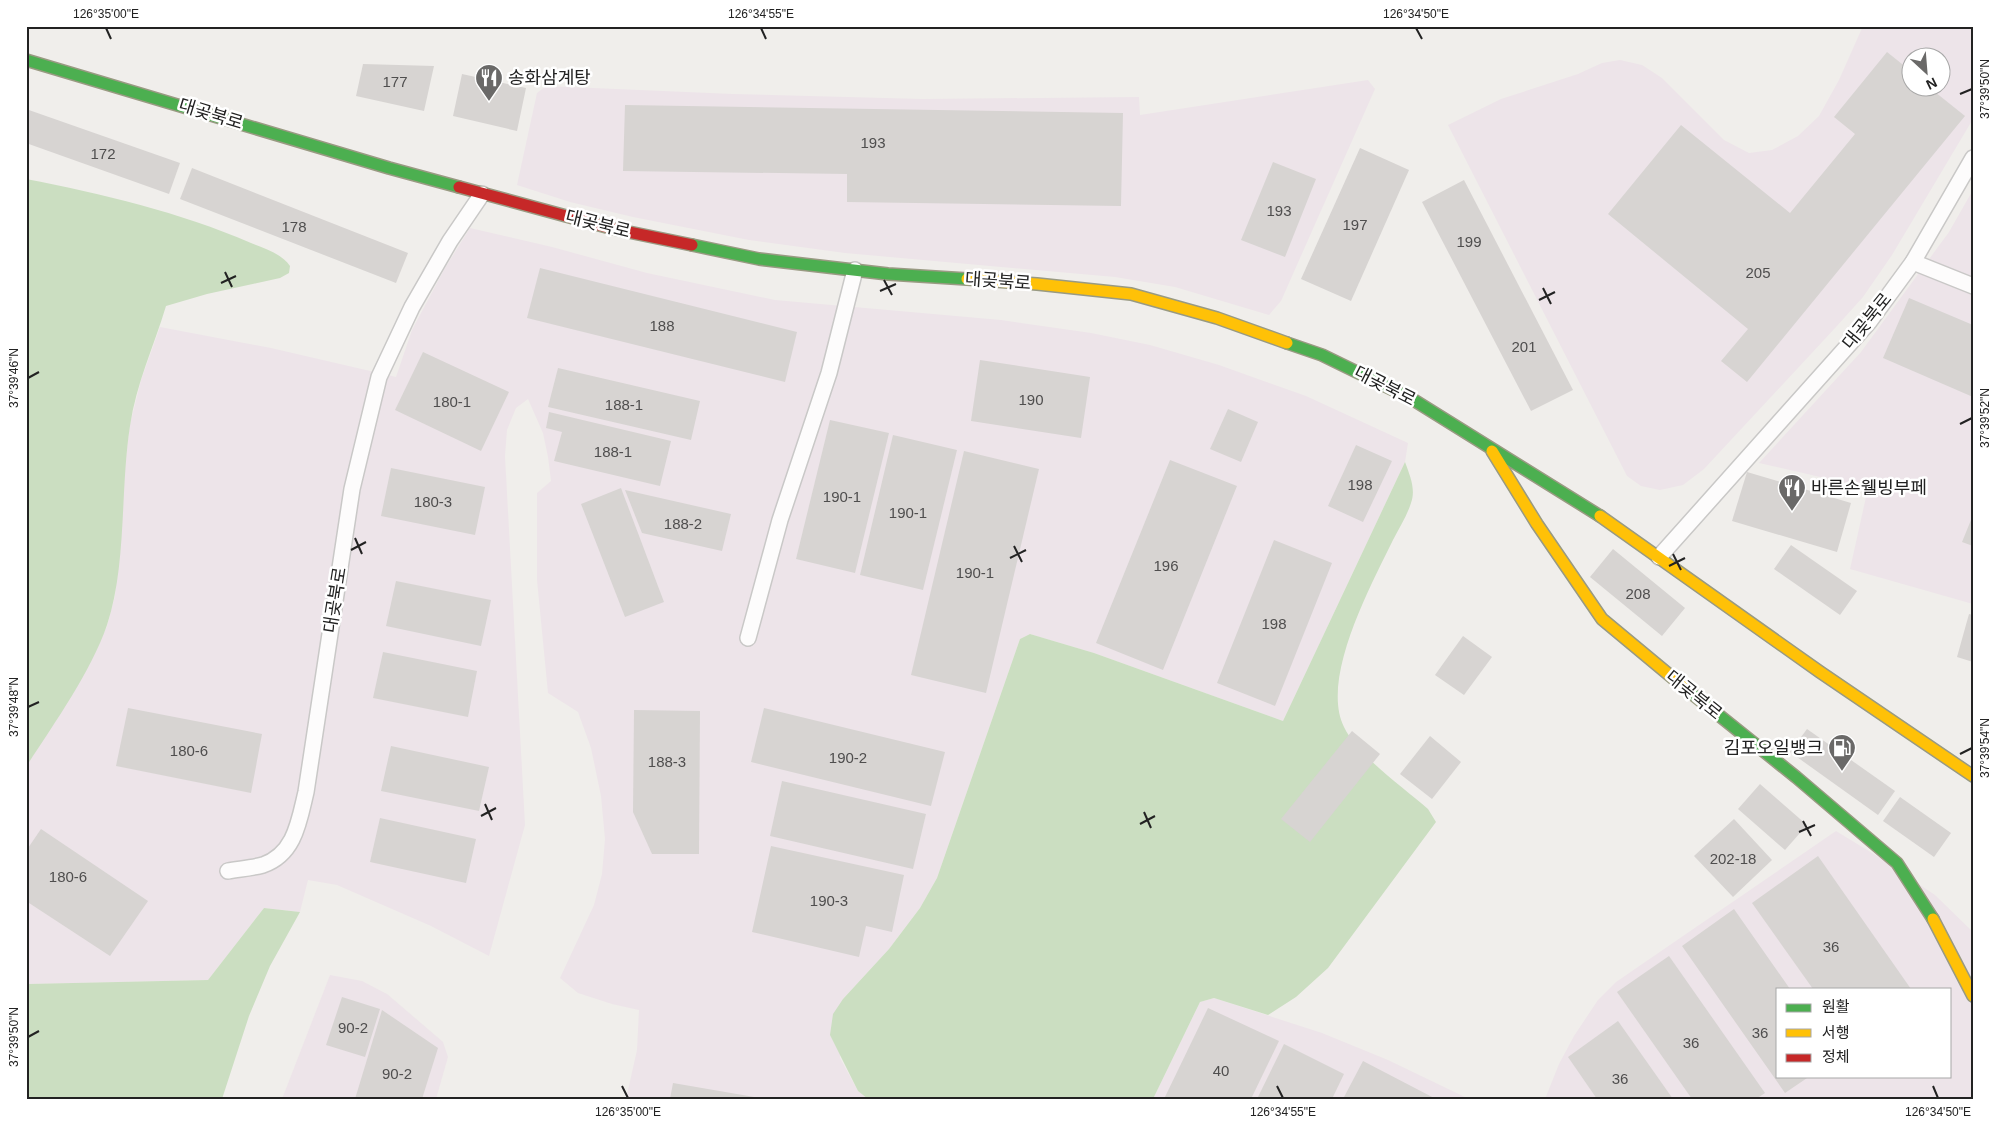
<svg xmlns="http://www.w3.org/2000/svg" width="1999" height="1125" font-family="Helvetica,'Noto Sans KR',sans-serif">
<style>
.industrial{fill:#ede4e9;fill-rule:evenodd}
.forest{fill:#cbdec1}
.building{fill:#d7d4d2}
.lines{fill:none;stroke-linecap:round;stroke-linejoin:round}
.lane-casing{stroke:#c9c8c7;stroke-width:18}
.fast-casing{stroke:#999a82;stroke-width:14}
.slow-casing{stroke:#999a82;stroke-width:14}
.jam-casing{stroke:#999a82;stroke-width:14}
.lane{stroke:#fdfcfc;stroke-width:15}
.fast{stroke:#4caf50;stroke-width:11}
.slow{stroke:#ffc107;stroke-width:11}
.jam{stroke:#c62828;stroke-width:11}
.ticks{fill:none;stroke:#222;stroke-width:2}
.labels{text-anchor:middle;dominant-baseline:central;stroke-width:5;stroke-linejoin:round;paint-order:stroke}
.number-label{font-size:15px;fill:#4f4e4e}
.poi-label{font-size:18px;fill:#222;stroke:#fff;text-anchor:start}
.street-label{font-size:18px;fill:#222;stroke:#fff}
.neatline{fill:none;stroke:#222;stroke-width:2}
.ticks-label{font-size:12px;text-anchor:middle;fill:#222}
</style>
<rect width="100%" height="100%" fill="#f0eeeb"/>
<!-- industrial -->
<g class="industrial">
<path d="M1863,26H1973V119L1892,255L1863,297L1836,327L1704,469L1683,485L1660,490L1641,486L1627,476L1448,125L1501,99L1578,74L1602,63L1620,60L1642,65L1662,78L1724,140L1749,153L1772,150L1798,136L1819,116L1839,80ZM1912,58H1942V88H1912Z"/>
<polygon points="1368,80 1375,89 1281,301 1269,315 1175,287 1115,277 845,253 749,240 633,217 570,202 517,185 537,93 546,86 733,94 923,99 1139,97 1140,115"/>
<polygon points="1973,190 1973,604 1850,569 1868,488 1759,463 1861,352 1949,232"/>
<polygon points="470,228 552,247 647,273 775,300 1001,320 1091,333 1150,345 1219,365 1306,396 1408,443 1405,462 1283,721 1094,653 1030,634 1020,639 937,878 920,908 889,949 843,999 840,1058 858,1091 868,1099 626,1099 637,1050 639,1010 612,1004 578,993 560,978 594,905 602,874 605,839 601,796 591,748 578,712 548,693 537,580 537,493 551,481 548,457 543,433 528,399 516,408 507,430 505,456 525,825 489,956 431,926 337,885 308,880 300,912 264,908 208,980 28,984 26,767 92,659 107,626 115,596 124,471 130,424 141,380 160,327 271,348 396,377 412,330 445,268"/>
<path d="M1836,831L1877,856L1935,895L1973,932V1099H1545L1559,1064L1574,1036L1598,1000L1616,982ZM1778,989H1950V1076H1778Z"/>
<polygon points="330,975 362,981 387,994 443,1042 448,1057 436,1099 282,1099"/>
<polygon points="1214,998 1322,1033 1388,1060 1469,1099 1153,1099 1200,1002"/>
</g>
<!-- forest -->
<g class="forest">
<path d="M26,179C103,194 179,212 251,243C265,249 281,253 290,266L289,273L280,278L207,294L166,306C154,346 136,384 130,426C120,490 127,565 107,625C91,672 53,725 26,767Z"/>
<path d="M1405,462C1410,476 1416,489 1411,503C1407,516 1399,528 1393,540C1371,585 1320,679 1344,727C1357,755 1404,788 1428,809L1436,822L1328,968L1296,997L1268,1015L1214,998L1200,1002L1153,1099H868L858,1091L830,1035L833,1014L843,999L889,949L920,908L937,878L1020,639L1030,634L1094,653L1283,721Z"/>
<polygon points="264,908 300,912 270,966 249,1016 222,1099 26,1099 26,982 28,984 208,980"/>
</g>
<!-- building -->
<g class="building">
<polygon points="1887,52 1912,72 1912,88 1930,88 1965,116 1747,382 1721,361 1748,329 1608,214 1681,125 1790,213 1855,134 1834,117"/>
<polygon points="363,64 434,66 424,111 356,96"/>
<polygon points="462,74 526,88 517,131 453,116"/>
<polygon points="625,105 1123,113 1121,206 847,202 847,174 623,171"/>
<polygon points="26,109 180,163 169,194 26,143"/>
<polygon points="1360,148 1409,170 1351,301 1301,279"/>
<polygon points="1273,162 1316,179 1285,257 1241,240"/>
<polygon points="192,168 408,253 396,283 180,199"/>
<polygon points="1464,180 1573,390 1531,411 1422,202"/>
<polygon points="540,268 797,332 785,382 527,318"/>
<polygon points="1909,298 1973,325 1973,397 1883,358"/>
<polygon points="423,352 509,392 481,451 395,410"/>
<polygon points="980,360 1090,377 1081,438 971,421"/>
<polygon points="558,368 700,401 691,440 548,407"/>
<polygon points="1228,409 1258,422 1241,462 1210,449"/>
<polygon points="549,412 671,441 660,486 554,461 562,432 546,428"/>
<polygon points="830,420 889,433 855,573 796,559"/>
<polygon points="893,435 957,450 923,590 860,575"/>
<polygon points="1356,445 1392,461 1363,522 1328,506"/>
<polygon points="964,451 1039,469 986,693 911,675"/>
<polygon points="1170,460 1237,486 1163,670 1096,643"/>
<polygon points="391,468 485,487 475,535 381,516"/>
<polygon points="1747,472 1851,503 1837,552 1732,521"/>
<polygon points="621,488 664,602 625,617 581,504"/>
<polygon points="625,490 731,514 722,551 642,533"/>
<polygon points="1973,515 1973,546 1962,542"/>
<polygon points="1274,540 1332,563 1275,706 1217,683"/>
<polygon points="1791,545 1857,591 1840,615 1774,569"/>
<polygon points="1613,549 1685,608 1662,636 1590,577"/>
<polygon points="396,581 491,600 481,646 386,626"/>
<polygon points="1969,614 1973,615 1973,662 1957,657"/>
<polygon points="1463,636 1492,657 1464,695 1435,675"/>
<polygon points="383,652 477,671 468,717 373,698"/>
<polygon points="128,708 262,734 251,793 116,766"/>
<polygon points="764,708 945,752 931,806 751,762"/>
<polygon points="634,710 700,711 699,854 652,854 633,812"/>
<polygon points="1807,729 1895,791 1878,815 1790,752"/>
<polygon points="1352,731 1380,754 1310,842 1281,819"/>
<polygon points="1430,736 1461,762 1432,799 1400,774"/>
<polygon points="391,746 489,767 479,811 381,791"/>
<polygon points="782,781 926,814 913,869 770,836"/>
<polygon points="1760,784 1807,825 1785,850 1738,809"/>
<polygon points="1900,797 1951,833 1934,857 1883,821"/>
<polygon points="380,818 476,839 466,883 370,862"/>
<polygon points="1734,819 1772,860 1733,897 1694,856"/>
<polygon points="41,829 148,901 110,956 26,901 26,851"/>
<polygon points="771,846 904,875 892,932 866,926 859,957 752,932"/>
<polygon points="1818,856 1911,989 1813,989 1752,903"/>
<polygon points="1734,909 1790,989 1778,989 1778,1076 1810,1076 1785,1093 1682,946"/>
<polygon points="1669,956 1765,1093 1756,1099 1692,1099 1617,992"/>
<polygon points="342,997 380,1009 365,1057 326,1045"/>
<polygon points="1208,1008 1279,1041 1251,1099 1164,1099"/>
<polygon points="382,1010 438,1048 422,1099 355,1099"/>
<polygon points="1618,1021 1673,1099 1597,1099 1568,1057"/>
<polygon points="1284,1044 1344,1074 1332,1099 1257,1099"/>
<polygon points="1363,1061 1436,1099 1343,1099"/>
<polygon points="673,1083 760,1098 760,1099 670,1099"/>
</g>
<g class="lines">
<defs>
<g id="lane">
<polyline points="1913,262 1973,286"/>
<polyline points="1659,557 1869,322 1913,262 1973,158"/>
<polyline points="748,638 780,520 829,373 855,270"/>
<path d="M228,871C239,869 252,868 263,865C295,854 299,821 306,792L352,489L379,377L412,307L450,241L482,194"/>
</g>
<g id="fast">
<polyline points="26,60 389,168 459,187"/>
<polyline points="692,245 759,259 888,274 967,279"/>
<polyline points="1287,343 1322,355 1412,399 1600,516"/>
<polyline points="1685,688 1796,777 1897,863 1933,919"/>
</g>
<g id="slow">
<polyline points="967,279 1037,284 1131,294 1217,318 1287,343"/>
<polyline points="1492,451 1537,524 1602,619 1685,688"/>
<polyline points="1600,516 1820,672 1973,776"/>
<polyline points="1933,919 1973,996"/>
</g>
<polyline id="jam" points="459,187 614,229 692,245"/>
</defs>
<!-- lane casing -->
<use href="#lane" class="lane-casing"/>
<!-- fast casing -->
<use href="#fast" class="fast-casing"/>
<!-- slow casing -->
<use href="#slow" class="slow-casing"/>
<!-- jam casing -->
<use href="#jam" class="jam-casing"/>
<!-- lane -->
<use href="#lane" class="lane"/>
<!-- fast -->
<use href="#fast" class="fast"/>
<!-- slow -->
<use href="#slow" class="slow"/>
<!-- jam -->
<use href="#jam" class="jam"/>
</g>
<!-- ticks -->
<path class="ticks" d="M106,28L111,39M761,28L766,39M1416,28L1422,39M1960,94L1972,89M225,272L232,287M884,280L892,295M221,283L236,276M1543,288L1551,304M880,291L896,284M1539,300L1555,292M28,378L39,372M1960,424L1972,418M355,538L362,554M1014,546L1022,562M351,550L366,542M1673,554L1681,570M1010,558L1026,550M1669,566L1685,558M28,707L39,702M1960,754L1972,748M485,804L492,820M1144,812L1151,828M481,816L496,808M1803,821L1811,836M1140,824L1155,816M1799,832L1815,825M28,1037L39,1031M622,1086L628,1098M1277,1086L1283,1098M1933,1086L1938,1098"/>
<!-- icons -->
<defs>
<symbol id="restaurant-pin" viewBox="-11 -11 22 30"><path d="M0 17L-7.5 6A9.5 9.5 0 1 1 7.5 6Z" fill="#6a6968" stroke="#fff"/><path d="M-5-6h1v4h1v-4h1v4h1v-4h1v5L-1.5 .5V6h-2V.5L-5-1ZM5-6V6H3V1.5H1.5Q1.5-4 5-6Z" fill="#fff"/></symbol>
<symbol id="fuel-pin" viewBox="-11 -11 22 30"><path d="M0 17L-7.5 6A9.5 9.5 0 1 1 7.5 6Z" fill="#6a6968" stroke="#fff"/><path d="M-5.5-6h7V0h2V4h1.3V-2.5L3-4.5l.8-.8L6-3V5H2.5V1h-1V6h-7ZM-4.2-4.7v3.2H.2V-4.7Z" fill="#fff"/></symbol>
</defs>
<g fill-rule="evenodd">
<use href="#restaurant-pin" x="473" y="62" width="32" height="43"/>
<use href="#restaurant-pin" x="1776" y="472" width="32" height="43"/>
<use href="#fuel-pin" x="1826" y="732" width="32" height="43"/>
</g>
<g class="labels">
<!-- number labels -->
<g class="number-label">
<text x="395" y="81">177</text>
<text x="873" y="142">193</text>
<text x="103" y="153">172</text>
<text x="1279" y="210">193</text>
<text x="1355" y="224">197</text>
<text x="294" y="226">178</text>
<text x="1469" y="241">199</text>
<text x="1758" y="272">205</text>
<text x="662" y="325">188</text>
<text x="1524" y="346">201</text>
<text x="1031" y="399">190</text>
<text x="452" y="401">180-1</text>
<text x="624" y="404">188-1</text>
<text x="613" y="451">188-1</text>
<text x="1360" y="484">198</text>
<text x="842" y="496">190-1</text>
<text x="433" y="501">180-3</text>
<text x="908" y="512">190-1</text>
<text x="683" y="523">188-2</text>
<text x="1166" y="565">196</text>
<text x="975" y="572">190-1</text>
<text x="1638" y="593">208</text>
<text x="1274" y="623">198</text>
<text x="189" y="750">180-6</text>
<text x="848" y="757">190-2</text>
<text x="667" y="761">188-3</text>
<text x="1733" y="858">202-18</text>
<text x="68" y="876">180-6</text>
<text x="829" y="900">190-3</text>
<text x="1831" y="946">36</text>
<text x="353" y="1027">90-2</text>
<text x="1760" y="1032">36</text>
<text x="1691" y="1042">36</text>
<text x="1221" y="1070">40</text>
<text x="397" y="1073">90-2</text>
<text x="1620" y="1078">36</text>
</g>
<!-- poi labels -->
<g class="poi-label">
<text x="508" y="78">송화삼계탕</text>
<text x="1811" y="488">바른손웰빙부페</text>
<text x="1823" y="748" text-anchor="end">김포오일뱅크</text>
</g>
<!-- street labels -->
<g class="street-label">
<text transform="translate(211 114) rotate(17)">대곶북로</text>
<text transform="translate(598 224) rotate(14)">대곶북로</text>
<text transform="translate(998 281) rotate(4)">대곶북로</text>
<text transform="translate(1867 321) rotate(-51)">대곶북로</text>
<text transform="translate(1385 386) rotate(27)">대곶북로</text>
<text transform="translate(335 600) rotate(-81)">대곶북로</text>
<text transform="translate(1694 695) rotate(39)">대곶북로</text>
</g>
</g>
<!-- border -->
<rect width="1999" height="1125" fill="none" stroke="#ffffff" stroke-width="55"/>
<!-- legend -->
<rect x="1776" y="988" width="175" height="90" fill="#ffffff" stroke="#a7a7a7"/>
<rect x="1786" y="1004" width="25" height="8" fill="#4caf50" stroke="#a7a7a7"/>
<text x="1822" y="1012" font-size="15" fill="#222222">원활</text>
<rect x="1786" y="1029" width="25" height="8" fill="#ffc107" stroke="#a7a7a7"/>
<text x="1822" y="1038" font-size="15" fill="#222222">서행</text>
<rect x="1786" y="1054" width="25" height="8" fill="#c62828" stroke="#a7a7a7"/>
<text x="1822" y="1062" font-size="15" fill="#222222">정체</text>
<!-- north arrow -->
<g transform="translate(1926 72) rotate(154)"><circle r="24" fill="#ffffff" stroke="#a7a7a7"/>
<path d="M0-4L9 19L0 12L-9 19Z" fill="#6a6968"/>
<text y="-8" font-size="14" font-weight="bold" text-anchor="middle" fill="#222222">N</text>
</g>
<rect x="28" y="28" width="1944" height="1070" class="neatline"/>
<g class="ticks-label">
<text x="106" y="18">126°35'00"E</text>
<text x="761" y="18">126°34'55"E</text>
<text x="1416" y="18">126°34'50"E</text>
<text transform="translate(1985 89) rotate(-90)" y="4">37°39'50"N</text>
<text transform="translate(14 378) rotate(-90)" y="4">37°39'46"N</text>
<text transform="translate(1985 418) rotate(-90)" y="4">37°39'52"N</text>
<text transform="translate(14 707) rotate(-90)" y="4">37°39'48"N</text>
<text transform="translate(1985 748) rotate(-90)" y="4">37°39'54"N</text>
<text transform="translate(14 1037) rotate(-90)" y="4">37°39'50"N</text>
<text x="628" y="1116">126°35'00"E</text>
<text x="1283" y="1116">126°34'55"E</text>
<text x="1938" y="1116">126°34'50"E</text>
</g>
</svg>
